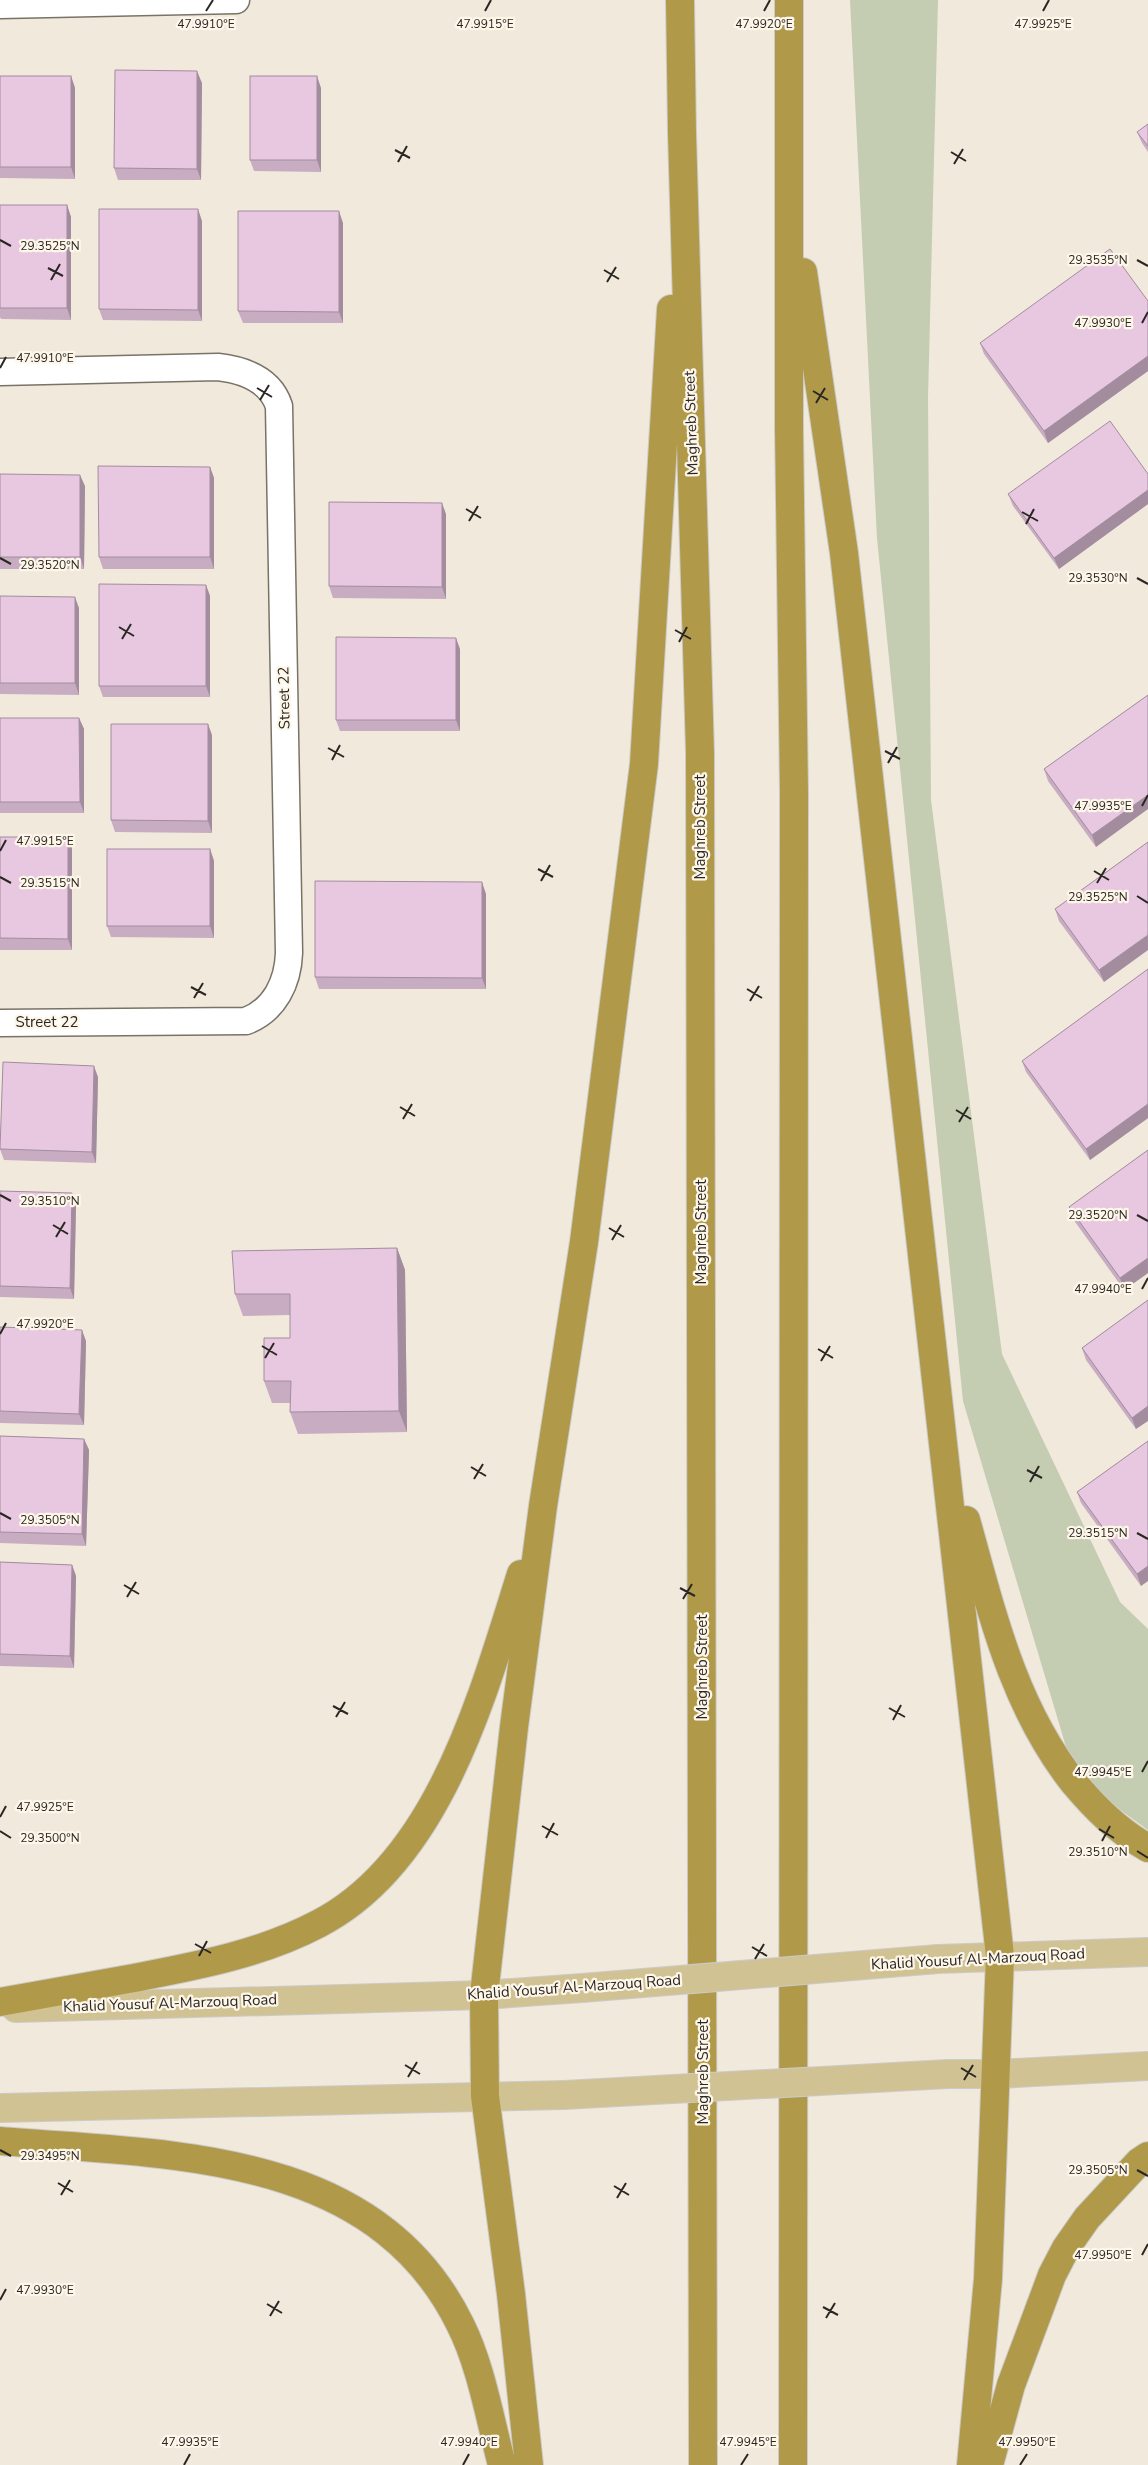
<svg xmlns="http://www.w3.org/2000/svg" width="1148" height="2465" font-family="'Nunito Sans',sans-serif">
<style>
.green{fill:#c4ccb2}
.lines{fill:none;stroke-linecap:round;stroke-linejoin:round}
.minor-casing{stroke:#797367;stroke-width:29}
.primary-casing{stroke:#cccbca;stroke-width:30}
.motorway-casing{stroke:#cccbca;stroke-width:30}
.minor{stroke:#fff;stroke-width:26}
.primary{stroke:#d0c292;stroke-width:28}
.motorway{stroke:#b09a49;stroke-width:28}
.primary-bridge-casing{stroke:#cccbca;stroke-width:30;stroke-linecap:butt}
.primary-bridge{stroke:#d0c292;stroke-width:28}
.wall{fill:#c8acc2}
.shaded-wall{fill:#a28c9e}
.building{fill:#e8c8e1;stroke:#a28c9e}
.ticks{fill:none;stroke:#2a2723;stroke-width:2}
.labels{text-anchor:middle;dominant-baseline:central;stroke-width:4.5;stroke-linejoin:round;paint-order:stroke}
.street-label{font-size:15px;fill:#2a2723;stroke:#fef7e9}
.ticks-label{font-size:12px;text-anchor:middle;fill:#2a2723;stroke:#fef7e9;stroke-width:4.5;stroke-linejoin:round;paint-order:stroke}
</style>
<rect width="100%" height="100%" fill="#f1e9dc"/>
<!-- green -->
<polygon class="green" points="850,0 938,0 928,398 931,800 1002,1354 1120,1602 1148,1629 1148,1830 1075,1777 963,1401 877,538"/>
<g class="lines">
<defs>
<g id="minor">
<polyline points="0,5 236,0"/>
<path d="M0,372L218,367C244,370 270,379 279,406L289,953C288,982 275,1010 246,1021L0,1023"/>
</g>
<g id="primary">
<polyline points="938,1959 1148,1952"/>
<polyline points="16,2008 484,1995 582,1988"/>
<polyline points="948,2074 997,2074 1148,2066"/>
<polyline points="0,2108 564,2095"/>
</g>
<g id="motorway">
<polyline points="680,0 682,133 700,753 703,2465"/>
<polyline points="789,0 789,428 794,793 793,2465"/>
<polyline points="803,272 844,553 1000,1956 988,2279 971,2465"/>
<path d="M966,1520C992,1613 1013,1706 1074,1783C1096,1809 1118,1831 1148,1848"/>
<path d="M0,2002C45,1994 89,1986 134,1978C196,1966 261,1954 318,1924C439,1862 483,1694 521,1574"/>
<path d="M0,2141C166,2155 374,2149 460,2324C481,2365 490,2420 502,2465"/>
<polyline points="529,2465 511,2294 485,2096 484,1995 514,1727 543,1506 584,1242 644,764 671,309"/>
<polyline points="989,2465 1011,2385 1052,2275 1066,2248 1087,2218 1139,2162 1148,2156"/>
</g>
</defs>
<!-- minor casing -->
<use href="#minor" class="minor-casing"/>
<!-- primary casing -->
<use href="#primary" class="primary-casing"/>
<!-- motorway casing -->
<use href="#motorway" class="motorway-casing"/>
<!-- minor -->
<use href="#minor" class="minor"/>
<!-- primary -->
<use href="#primary" class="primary"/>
<!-- motorway -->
<use href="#motorway" class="motorway"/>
<defs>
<g id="primary-bridge">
<polyline points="582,1988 938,1959"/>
<polyline points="564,2095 948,2074"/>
</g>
</defs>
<!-- primary-bridge casing -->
<use href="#primary-bridge" class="primary-bridge-casing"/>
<!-- primary-bridge -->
<use href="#primary-bridge" class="primary-bridge"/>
</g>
<!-- wall -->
<g class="wall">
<polygon points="0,76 71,76 75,88 75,179 0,178"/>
<polygon points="202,83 201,180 118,180 114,168"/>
<polygon points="321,88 321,172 254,171 250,160"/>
<polygon points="1148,124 1148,152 1142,143 1137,132"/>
<polygon points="0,205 67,205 71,217 71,320 1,319 0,317"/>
<polygon points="202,221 202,321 103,320 99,309"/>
<polygon points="343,223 343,323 243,323 238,311"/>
<polygon points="1148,301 1148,371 1048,443 984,354 980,343"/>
<polygon points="210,467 214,478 214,569 103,569 99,557"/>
<polygon points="0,474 85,486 84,569 0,569"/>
<polygon points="1148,474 1148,504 1059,569 1013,506 1008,494"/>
<polygon points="446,514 446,599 333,598 329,586"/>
<polygon points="206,585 210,596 210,697 103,697 99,686"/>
<polygon points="0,596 79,608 79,695 0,694"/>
<polygon points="460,649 460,731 340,731 336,720"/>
<polygon points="1148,695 1096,847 1048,781 1044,769"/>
<polygon points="0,718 79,718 84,729 84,813 0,813"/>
<polygon points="212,735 212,833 115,832 111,820"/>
<polygon points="0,837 72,848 72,950 0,950"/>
<polygon points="1148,842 1104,982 1059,921 1055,909"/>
<polygon points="210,849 214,861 214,938 111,937 107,926"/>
<polygon points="486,894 486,989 319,989 315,977"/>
<polygon points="1148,969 1148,1118 1090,1160 1026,1072 1022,1061"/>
<polygon points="98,1077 96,1163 4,1160 0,1149"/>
<polygon points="1148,1150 1148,1273 1124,1290 1073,1219 1069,1207"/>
<polygon points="0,1191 76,1205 74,1299 0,1297"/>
<polygon points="397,1248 405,1270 407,1432 298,1434 290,1412 290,1403 272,1403 264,1381 290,1338 290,1315 243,1316 235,1294"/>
<polygon points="1148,1300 1136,1429 1086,1360 1082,1348"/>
<polygon points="0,1327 86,1341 84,1425 0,1423"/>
<polygon points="0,1436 84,1439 89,1450 86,1546 0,1543"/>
<polygon points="1148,1441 1141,1586 1081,1503 1077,1492"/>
<polygon points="0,1562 72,1565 76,1576 74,1668 0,1666"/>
</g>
<!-- shaded-wall -->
<g class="shaded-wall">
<polygon points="197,71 202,83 201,180 197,169"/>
<polygon points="71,76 75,88 75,179 71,167"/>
<polygon points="317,76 321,88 321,172 317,160"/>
<polygon points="67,205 71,217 71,320 67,308"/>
<polygon points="198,209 202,221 202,321 198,310"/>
<polygon points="339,211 343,223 343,323 339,312"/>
<polygon points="1148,356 1148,371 1048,443 1044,431"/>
<polygon points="210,467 214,478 214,569 210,557"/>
<polygon points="80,475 85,486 84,569 80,557"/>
<polygon points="1148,490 1148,504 1059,569 1054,558"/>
<polygon points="442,503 446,514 446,599 442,587"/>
<polygon points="206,585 210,596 210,697 206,686"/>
<polygon points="75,597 79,608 79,695 75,683"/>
<polygon points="456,638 460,649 460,731 456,720"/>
<polygon points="79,718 84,729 84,813 80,802"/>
<polygon points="208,724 212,735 212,833 208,821"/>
<polygon points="1148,795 1148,809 1096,847 1092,835"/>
<polygon points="68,837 72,848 72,950 68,939"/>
<polygon points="210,849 214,861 214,938 210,926"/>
<polygon points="482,882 486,894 486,989 482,978"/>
<polygon points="1148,935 1148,950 1104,982 1099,970"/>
<polygon points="94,1066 98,1077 96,1163 92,1152"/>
<polygon points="1148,1104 1148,1118 1090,1160 1086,1149"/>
<polygon points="72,1193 76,1205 74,1299 70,1288"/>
<polygon points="397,1248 405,1270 407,1432 399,1411"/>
<polygon points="1148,1258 1148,1273 1124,1290 1120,1278"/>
<polygon points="82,1330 86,1341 84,1425 79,1414"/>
<polygon points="1148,1406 1148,1421 1136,1429 1132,1418"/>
<polygon points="84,1439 89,1450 86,1546 82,1534"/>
<polygon points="72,1565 76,1576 74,1668 70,1656"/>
<polygon points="1148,1566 1148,1581 1141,1586 1137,1574"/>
</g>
<!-- building -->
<g class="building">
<polygon points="115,70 197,71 197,169 114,168"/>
<rect x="0" y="76" width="71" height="91"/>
<rect x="250" y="76" width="67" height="84"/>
<polygon points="1148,124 1148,146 1137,132"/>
<rect x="0" y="205" width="67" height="103"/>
<polygon points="99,209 198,209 198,310 99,309"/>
<polygon points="238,211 339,211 339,312 238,311"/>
<polygon points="1110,249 1148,301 1148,356 1044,431 980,343"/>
<polygon points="1110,421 1148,474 1148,490 1054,558 1008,494"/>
<polygon points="98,466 210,467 210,557 99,557"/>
<polygon points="0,474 80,475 80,557 0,557"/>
<polygon points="329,502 442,503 442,587 329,586"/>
<polygon points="99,584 206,585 206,686 99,686"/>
<polygon points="0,596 75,597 75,683 0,683"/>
<polygon points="336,637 456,638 456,720 336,720"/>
<polygon points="1148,695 1148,795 1092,835 1044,769"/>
<polygon points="0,718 79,718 80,802 0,802"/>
<polygon points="111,724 208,724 208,821 111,820"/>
<polygon points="0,837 68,837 68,939 0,938"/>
<polygon points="1148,842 1148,935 1099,970 1055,909"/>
<rect x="107" y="849" width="103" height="77"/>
<polygon points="315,881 482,882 482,978 315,977"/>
<polygon points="1148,969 1148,1104 1086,1149 1022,1061"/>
<polygon points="3,1062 94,1066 92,1152 0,1149"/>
<polygon points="1148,1150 1148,1258 1120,1278 1069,1207"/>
<polygon points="0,1191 72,1193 70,1288 0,1286"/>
<polygon points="397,1248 399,1411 290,1412 291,1381 264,1381 264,1338 290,1338 290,1294 235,1294 232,1251"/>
<polygon points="1148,1300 1148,1406 1132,1418 1082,1348"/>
<polygon points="0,1327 82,1330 79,1414 0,1411"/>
<polygon points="0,1436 84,1439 82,1534 0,1532"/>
<polygon points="1148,1441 1148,1566 1137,1574 1077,1492"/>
<polygon points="0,1562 72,1565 70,1656 0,1654"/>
</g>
<!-- ticks -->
<path class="ticks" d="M206,11L213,0M485,11L491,0M764,11L770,0M1043,11L1049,0M395,150L410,158M951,152L966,161M398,162L407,146M954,164L963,149M0,240L11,246M1137,260L1148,266M48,268L63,276M604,270L619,279M51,280L60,264M607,282L616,267M1142,323L1148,312M0,368L6,357M257,388L272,397M813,391L828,400M260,400L269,385M816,403L825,388M466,509L481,518M1022,512L1038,521M469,521L478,506M1026,524L1034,509M0,558L11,564M1137,578L1148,584M119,627L134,636M675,630L691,639M122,639L131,624M679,642L687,627M328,748L344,757M885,751L900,759M332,760L340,745M888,763L897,747M1142,806L1148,795M0,851L6,840M538,869L553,877M1094,871L1109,880M0,877L11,883M541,881L550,865M1097,883L1106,868M1137,896L1148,903M191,987L206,995M747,989L762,998M194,998L203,983M750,1001L759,986M400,1107L415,1116M956,1110L971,1119M403,1119L412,1104M959,1122L968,1107M0,1195L11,1201M1137,1215L1148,1221M53,1225L68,1234M609,1228L624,1237M56,1237L65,1222M612,1240L621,1225M1142,1289L1148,1278M0,1334L6,1323M262,1346L277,1355M818,1349L833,1358M265,1358L274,1343M821,1361L830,1346M471,1467L486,1476M1027,1470L1042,1478M474,1479L483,1464M1030,1482L1039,1466M0,1513L11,1519M1137,1533L1148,1539M124,1585L139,1594M680,1588L695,1596M127,1597L136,1582M683,1599L692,1584M333,1706L348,1714M889,1708L905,1717M336,1717L345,1702M893,1720L901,1705M1142,1772L1148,1761M0,1817L6,1806M542,1826L558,1835M1099,1829L1114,1838M0,1831L11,1838M546,1838L554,1823M1102,1841L1110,1826M1137,1851L1148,1858M195,1944L211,1953M752,1947L767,1956M199,1956L207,1941M755,1959L764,1944M405,2065L420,2074M961,2068L976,2077M408,2077L417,2062M964,2080L973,2065M0,2150L11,2156M1137,2170L1148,2176M58,2183L73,2192M614,2186L629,2195M61,2195L70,2180M617,2198L626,2183M1142,2255L1148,2244M0,2300L6,2289M267,2304L282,2313M823,2307L838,2315M270,2316L279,2301M826,2318L835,2303M184,2465L190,2454M463,2465L469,2454M741,2465L748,2454M1020,2465L1027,2454"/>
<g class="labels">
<!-- street labels -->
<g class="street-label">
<text transform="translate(691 423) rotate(-92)">Maghreb Street</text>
<text transform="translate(284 698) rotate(-91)">Street 22</text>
<text transform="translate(700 827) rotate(-90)">Maghreb Street</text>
<text x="47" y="1022">Street 22</text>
<text transform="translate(701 1232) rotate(-90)">Maghreb Street</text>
<text transform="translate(702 1667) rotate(-90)">Maghreb Street</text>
<text transform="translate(978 1959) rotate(-3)">Khalid Yousuf Al-Marzouq Road</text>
<text transform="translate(574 1987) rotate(-4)">Khalid Yousuf Al-Marzouq Road</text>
<text transform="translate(170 2003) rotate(-2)">Khalid Yousuf Al-Marzouq Road</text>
<text transform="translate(703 2072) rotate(-90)">Maghreb Street</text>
</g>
</g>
<g class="ticks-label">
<text x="206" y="28">47.9910°E</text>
<text x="485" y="28">47.9915°E</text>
<text x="764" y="28">47.9920°E</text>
<text x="1043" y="28">47.9925°E</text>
<text x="50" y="250">29.3525°N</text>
<text x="1098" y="264">29.3535°N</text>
<text x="1103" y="327">47.9930°E</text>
<text x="45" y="362">47.9910°E</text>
<text x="50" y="569">29.3520°N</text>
<text x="1098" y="582">29.3530°N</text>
<text x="1103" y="810">47.9935°E</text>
<text x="45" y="845">47.9915°E</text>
<text x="50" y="887">29.3515°N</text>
<text x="1098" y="901">29.3525°N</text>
<text x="50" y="1205">29.3510°N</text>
<text x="1098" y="1219">29.3520°N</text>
<text x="1103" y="1293">47.9940°E</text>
<text x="45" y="1328">47.9920°E</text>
<text x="50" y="1524">29.3505°N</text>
<text x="1098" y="1537">29.3515°N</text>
<text x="1103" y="1776">47.9945°E</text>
<text x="45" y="1811">47.9925°E</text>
<text x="50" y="1842">29.3500°N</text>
<text x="1098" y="1856">29.3510°N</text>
<text x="50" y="2160">29.3495°N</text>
<text x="1098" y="2174">29.3505°N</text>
<text x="1103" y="2259">47.9950°E</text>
<text x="45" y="2294">47.9930°E</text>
<text x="190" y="2446">47.9935°E</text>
<text x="469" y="2446">47.9940°E</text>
<text x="748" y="2446">47.9945°E</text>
<text x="1027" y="2446">47.9950°E</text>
</g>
</svg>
